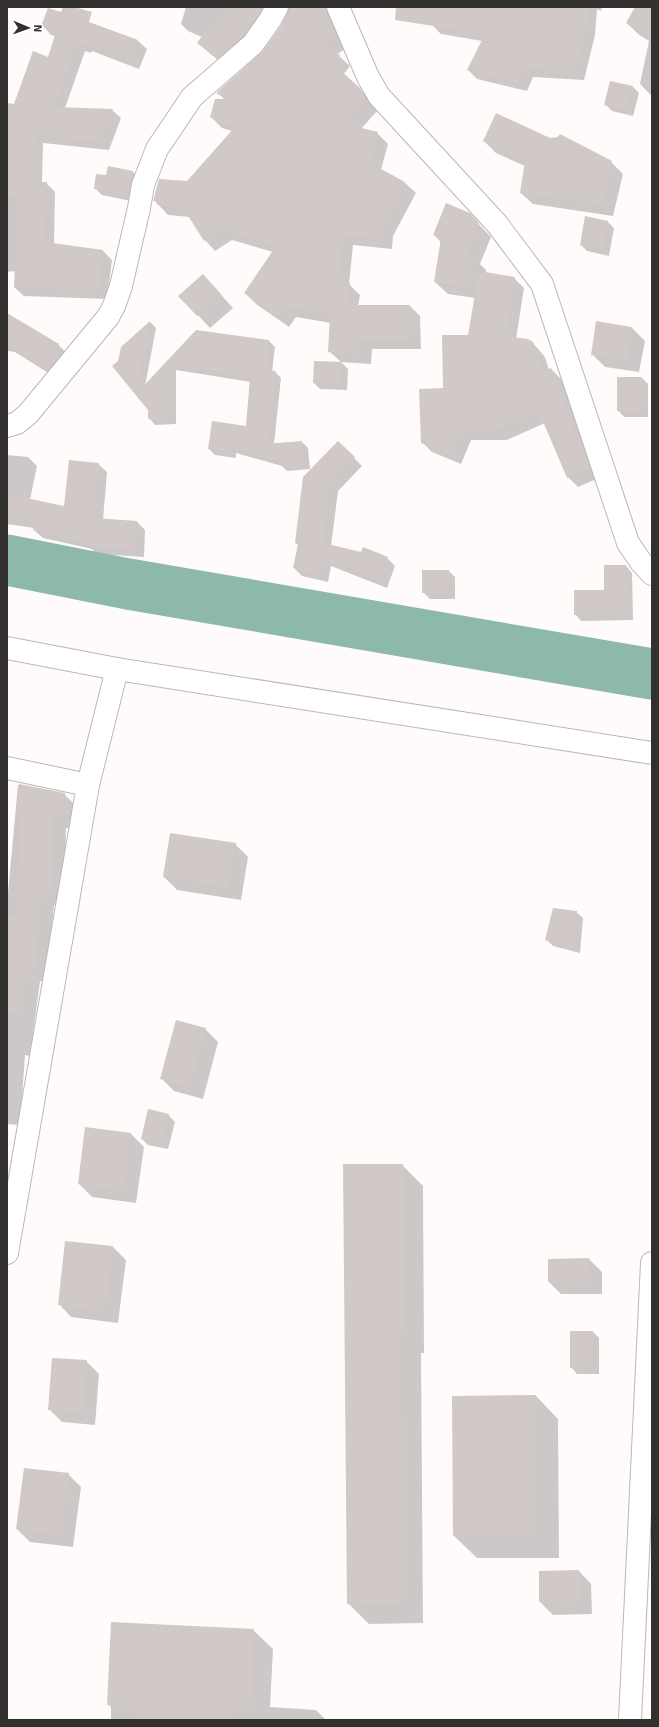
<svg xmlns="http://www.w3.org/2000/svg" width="659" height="1727" font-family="Signika,sans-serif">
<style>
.shadow{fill:#0003}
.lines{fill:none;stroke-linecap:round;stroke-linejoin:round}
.river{stroke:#8db8ac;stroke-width:51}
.building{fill:#d1c8c8}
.minor-casing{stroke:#bfb6b6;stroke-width:24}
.minor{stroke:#fff;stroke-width:22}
</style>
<rect width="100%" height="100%" fill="#fffbfb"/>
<!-- shadow -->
<g class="shadow">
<polygon points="186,7 273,7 224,65 198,43 202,37 188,31 181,24"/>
<polygon points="290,7 336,7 347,48 337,54 350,66 343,75 371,100 377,111 361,129 377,133 388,144 381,170 405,183 416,193 393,236 392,249 353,245 349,284 360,295 358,306 410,306 420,316 421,349 372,349 371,364 341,362 348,369 347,390 320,389 314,383 315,362 341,362 329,351 331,323 296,317 289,327 256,304 245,293 273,252 232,240 215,251 205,240 190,217 168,215 154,200 187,182 232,131 222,128 211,117 225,100 218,93 264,52 281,28"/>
<polygon points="429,7 602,7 601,11 597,9 595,35 584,80 533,77 527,91 477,79 468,70 482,41 441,34 432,25"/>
<polygon points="636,7 652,7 652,96 640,84 649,41 638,34 627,23"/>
<polygon points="49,9 138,41 147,49 139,69 92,51 91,53 85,51 65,108 112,110 121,118 109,150 43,143 42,183 46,183 55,192 54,244 103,251 112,260 107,299 24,296 15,288 16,271 7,272 7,104 15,105 49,58 55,36 51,35 43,26"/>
<polygon points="633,87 639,93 633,116 612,111 605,104"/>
<polygon points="550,139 611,162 623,174 613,216 533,204 521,193 525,166 496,153 484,141"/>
<polygon points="108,168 133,172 139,178 135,202 102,195 96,189 107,176"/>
<polygon points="469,214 491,237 480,264 486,270 486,273 514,278 524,288 516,339 532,342 545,357 549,370 551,369 561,379 599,478 578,487 568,477 545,423 507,440 471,440 461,464 432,452 422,442 444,389 469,336 475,298 448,294 435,282 441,242 434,235"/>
<polygon points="608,222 614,228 609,256 587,251 581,245"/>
<polygon points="203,275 233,308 210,328 180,296"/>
<polygon points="7,320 58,345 68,354 58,379 15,352 7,351"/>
<polygon points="150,322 156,328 145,386 196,331 269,341 275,347 272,372 275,372 281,378 274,444 302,442 308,448 310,469 287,471 282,466 236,453 236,458 215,455 209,449 246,427 251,382 176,370 176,424 155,425 149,418 149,410 113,366 119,362 122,347"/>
<polygon points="597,323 632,328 645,341 639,372 605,367 592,354"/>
<polygon points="642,378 648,384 648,417 624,417 618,410"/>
<polygon points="338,442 362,466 338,491 331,546 387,558 395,566 387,588 331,566 328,582 302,576 294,568 299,546 296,543"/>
<polygon points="7,455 28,457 37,466 30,500 65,507 98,464 107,472 103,520 137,522 145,530 144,557 97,554 92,549 43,538 34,530 34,528 7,524"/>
<polygon points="626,566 632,573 633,620 581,621 575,614 605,591"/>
<polygon points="449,571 455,577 455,599 430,599 423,592"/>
<polygon points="18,785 64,794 77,807 75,829 66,828 64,905 54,905 47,982 40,981 30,1056 25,1055 20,1125 7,1124 7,903"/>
<polygon points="235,844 248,857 241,900 177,890 164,877"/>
<polygon points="576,912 583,918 580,953 553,946 546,939"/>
<polygon points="205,1029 218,1042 203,1099 174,1091 162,1079"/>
<polygon points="168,1115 175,1122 168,1149 148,1145 142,1139"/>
<polygon points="131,1134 144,1147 136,1203 92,1197 79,1184"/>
<polygon points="402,1165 423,1186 424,1353 421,1353 423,1623 369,1624 348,1603"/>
<polygon points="113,1247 126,1260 118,1323 71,1317 59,1304"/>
<polygon points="589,1259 602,1272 602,1294 561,1294 549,1282 549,1260"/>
<polygon points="593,1332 599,1338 599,1374 577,1374 571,1367"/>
<polygon points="86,1361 99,1374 95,1425 62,1422 49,1409"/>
<polygon points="536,1396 558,1419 559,1558 477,1558 454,1536"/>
<polygon points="68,1474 81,1487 73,1547 30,1542 17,1529"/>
<polygon points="579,1571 591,1584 592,1614 553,1615 540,1602"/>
<polygon points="253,1630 273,1649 270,1707 316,1710 326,1720 111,1720 111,1707 108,1704"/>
</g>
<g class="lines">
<!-- river -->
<polyline class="river" points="7,560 128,584 652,674"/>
</g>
<!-- building -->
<g class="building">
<polygon points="63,7 74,7 92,12 89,22 138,40 131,61 83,42 83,45 76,43 54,107 113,109 100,142 35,135 33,182 47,182 45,242 103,250 99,291 14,288 18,197 7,196 7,103 14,104 33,51 48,57 56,32 41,26 48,8 61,12"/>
<polygon points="231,7 263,7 244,36 217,59 197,43 211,24 216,29"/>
<polygon points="289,7 326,7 337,37 325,44 340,55 333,64 360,88 367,100 345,124 378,132 370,163 405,182 383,225 381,239 343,235 338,281 350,283 346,305 410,305 410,339 361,339 360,354 328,352 330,314 285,307 278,317 244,293 276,246 221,230 204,241 180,203 179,207 157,205 157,201 153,201 159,179 187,181 235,127 210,117 215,99 231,99 217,94 217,92 263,51 281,26"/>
<polygon points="396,7 588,7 587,26 575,71 524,68 518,83 467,70 485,34 395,20"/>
<polygon points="635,7 652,7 652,39 626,23"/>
<polygon points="610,81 633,86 627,110 604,105"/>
<polygon points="496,113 550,138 558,137 560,134 612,161 602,205 520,193 525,161 483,141"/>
<polygon points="108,166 133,171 128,196 94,189 96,174 106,175"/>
<polygon points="446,203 470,213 479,223 466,255 474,256 470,287 434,282 441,238 433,235"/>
<polygon points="585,216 608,221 603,250 580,245"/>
<polygon points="479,271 515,277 505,336 528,339 533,342 535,346 542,372 551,368 565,401 563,402 573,425 572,425 590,468 567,478 539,412 496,430 461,430 451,455 421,443 419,389 443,388 442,335 468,335"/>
<polygon points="203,274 221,294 197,316 178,296"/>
<polygon points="7,313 59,344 54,363 48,370 7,345"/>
<polygon points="150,321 136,394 196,330 269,340 266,370 276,371 270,431 266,444 302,441 304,463 279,465 279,461 230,447 229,452 208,449 212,421 246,426 250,377 170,364 170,418 148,419 148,410 112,366 118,361 121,347"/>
<polygon points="596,321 632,327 627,360 591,355"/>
<polygon points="314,361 342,362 341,384 313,383"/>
<rect x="617" y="377" width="25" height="34"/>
<polygon points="338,441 355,457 330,483 323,543 361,552 363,547 388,557 378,581 323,558 320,574 293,568 298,544 295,543 303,477"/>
<polygon points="69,460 99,463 94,518 137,521 135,549 87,546 88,542 33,530 35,521 7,517 7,494 64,506"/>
<polygon points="604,565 626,565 627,614 574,615 574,590 604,590"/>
<rect x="422" y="570" width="27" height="23"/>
<polygon points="19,784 65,793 62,817 54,816 51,893 42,893 35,969 27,969 21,1012 7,1011 7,916 16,917 20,812 16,812"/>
<polygon points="170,833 236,843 228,888 163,877"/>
<polygon points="553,908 577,911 574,948 545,940"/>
<polygon points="176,1020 206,1028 190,1087 160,1079"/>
<polygon points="148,1109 169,1114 162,1144 141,1139"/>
<polygon points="85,1127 131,1133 124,1191 78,1184"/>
<polygon points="343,1164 403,1164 404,1333 401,1333 402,1603 347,1604"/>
<polygon points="65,1241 113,1246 105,1311 58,1305"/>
<polygon points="589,1258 590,1282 548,1282 548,1259"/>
<rect x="570" y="1331" width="23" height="37"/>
<polygon points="52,1358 87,1360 83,1412 48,1410"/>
<polygon points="536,1395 537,1536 453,1536 452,1396"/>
<polygon points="24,1468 69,1473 61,1535 16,1529"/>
<polygon points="579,1570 579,1602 539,1602 539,1571"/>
<polygon points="111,1622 254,1629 250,1711 225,1710 225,1720 135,1720 136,1706 107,1705"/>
</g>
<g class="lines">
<defs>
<g id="minor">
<polyline points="338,7 368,77 379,96 497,224 542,284 628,543 641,562 652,574"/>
<polyline points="7,426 17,423 28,414 108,317 114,306 121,286 139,208 143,185 157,149 192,97 253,44 270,20 277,7"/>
<polyline points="7,648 117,669 652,753"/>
<polyline points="7,768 88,785"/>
<polyline points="7,1253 88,785 117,669"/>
<polyline points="630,1720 652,1263"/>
</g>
</defs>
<!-- minor casing -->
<use href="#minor" class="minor-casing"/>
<!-- minor -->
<use href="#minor" class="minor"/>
</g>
<!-- border -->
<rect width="659" height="1727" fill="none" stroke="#333030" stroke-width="16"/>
<!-- north arrow -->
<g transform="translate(28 28) rotate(92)" stroke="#ffffff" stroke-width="3" paint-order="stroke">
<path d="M0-3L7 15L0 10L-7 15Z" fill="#333030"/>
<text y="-6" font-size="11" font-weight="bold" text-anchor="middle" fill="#333030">N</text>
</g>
</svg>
